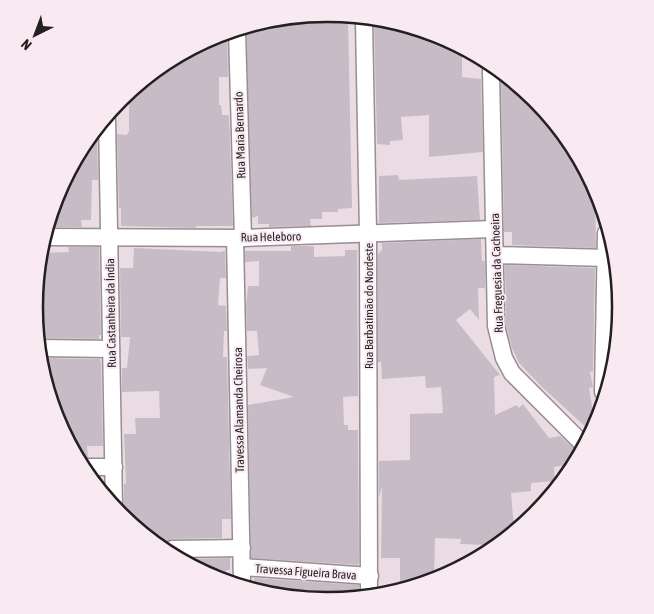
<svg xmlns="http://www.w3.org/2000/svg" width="654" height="614" font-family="'Asap Condensed',sans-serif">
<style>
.building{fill:#c7bcc6}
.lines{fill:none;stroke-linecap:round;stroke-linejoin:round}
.minor-casing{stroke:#9a8c93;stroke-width:19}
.minor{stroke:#fff;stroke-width:16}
.labels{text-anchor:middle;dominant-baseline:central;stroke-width:4;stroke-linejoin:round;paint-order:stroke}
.street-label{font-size:12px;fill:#241f21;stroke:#f9eaf1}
.rim{fill:none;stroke:#241f21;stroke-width:2.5}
</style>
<rect width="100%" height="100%" fill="#ebdce4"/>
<!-- building -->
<g class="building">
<polygon points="327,14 348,18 352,208 338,209 338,212 322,212 322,219 310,219 311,226 269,227 269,224 258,224 258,216 252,218 246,30"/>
<polygon points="374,23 439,36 462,51 462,77 481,79 483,152 429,157 429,115 401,117 403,140 390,141 390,145 377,144"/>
<polygon points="213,37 227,37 228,77 219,77 219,105 221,105 222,115 229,115 233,226 196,226 196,228 121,226 121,208 119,208 117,134 127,135 128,132 129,132 129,93"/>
<polygon points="501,81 507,81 535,100 595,190 596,248 512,245 512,232 504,232"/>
<polygon points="97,134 98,180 92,180 91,220 81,220 82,227 54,227 54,207 56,195"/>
<polygon points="398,175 399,180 477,176 480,220 379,223 379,176"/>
<polygon points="481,239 482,261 485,261 485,288 478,288 479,320 470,309 456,320 500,375 494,377 495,415 517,405 519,408 523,404 549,438 560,436 577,451 567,465 554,467 555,481 531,483 531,491 511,493 514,528 488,545 460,544 461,539 435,538 434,579 400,586 400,558 381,558 382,487 379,497 379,461 410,460 410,414 443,413 441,387 426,388 425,376 382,379 381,362 378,362 378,254 382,250 382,243"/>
<polygon points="291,246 312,246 314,247 314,257 345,256 345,250 357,250 358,396 343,397 344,425 348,425 348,430 358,430 359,561 358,565 251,558 248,405 294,397 260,385 267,368 248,369 247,356 259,355 257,331 247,331 246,307 248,286 259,286 259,261 245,262 245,251 291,251"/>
<polygon points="68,247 99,247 101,335 99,335 99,339 42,338 42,330 38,330 34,307 45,253 69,252"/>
<polygon points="134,248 222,252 222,251 225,251 226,278 220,278 218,305 226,306 227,331 224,331 223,357 227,357 231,519 222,519 222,538 172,539 164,544 120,515 124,507 124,484 126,484 124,434 136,434 135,418 160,418 159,391 122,392 122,368 127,368 130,337 121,337 120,268 133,268"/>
<polygon points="505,265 595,268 593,371 590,372 593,387 589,388 595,424 590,431 542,387 519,363 512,348 506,325"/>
<polygon points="615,281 620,307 614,338"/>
<polygon points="44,358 100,359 100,361 101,361 103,446 87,446 88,457 82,459 58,421 57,406 53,406"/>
<polygon points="230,558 230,570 226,570 226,574 210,575 186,559"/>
<polygon points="254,578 359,585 359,594 327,600 254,586"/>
</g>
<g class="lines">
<defs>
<g id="minor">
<polyline points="364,21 368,233 369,592"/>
<polyline points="237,32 243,238"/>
<polyline points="491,71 496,326 504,358 512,373 582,443"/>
<polyline points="107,119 114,507"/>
<polyline points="48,237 243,238 494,229"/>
<polyline points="235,238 242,583"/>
<polyline points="495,255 606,258 611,260"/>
<polyline points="42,348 111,349"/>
<polyline points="603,392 606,233"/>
<polyline points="88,467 114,467"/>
<polyline points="172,549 242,548"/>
<polyline points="242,567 370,576"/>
</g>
</defs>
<!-- minor casing -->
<use href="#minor" class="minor-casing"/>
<!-- minor -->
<use href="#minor" class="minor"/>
</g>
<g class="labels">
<!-- street labels -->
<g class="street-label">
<text transform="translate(240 135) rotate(-92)">Rua Maria Bernardo</text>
<text transform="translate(271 237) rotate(-1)">Rua Heleboro</text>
<text transform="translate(497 273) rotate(-92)">Rua Freguesia da Cachoeira</text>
<text transform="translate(369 306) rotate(-90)">Rua Barbatimão do Nordeste</text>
<text transform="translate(111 313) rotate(-91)">Rua Castanheira da Índia</text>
<text transform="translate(239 410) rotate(-91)">Travessa Alamanda Cheirosa</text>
<text transform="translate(306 572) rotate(4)">Travessa Figueira Brava</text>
</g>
</g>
<!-- crop -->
<path d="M0 0H654V614H0ZM327 22H328A284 284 0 0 1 612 306V308A284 284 0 0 1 328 592H327A284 284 0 0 1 43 308V306A284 284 0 0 1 327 22Z" fill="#f9eaf1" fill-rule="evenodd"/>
<path class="rim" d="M327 22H328A284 284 0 0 1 612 306V308A284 284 0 0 1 328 592H327A284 284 0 0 1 43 308V306A284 284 0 0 1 327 22Z"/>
<!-- north arrow -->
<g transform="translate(35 35) rotate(222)" stroke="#f9eaf1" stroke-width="4" paint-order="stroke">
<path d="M0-4L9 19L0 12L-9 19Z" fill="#241f21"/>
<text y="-8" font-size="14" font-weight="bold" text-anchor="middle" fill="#241f21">N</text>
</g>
</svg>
